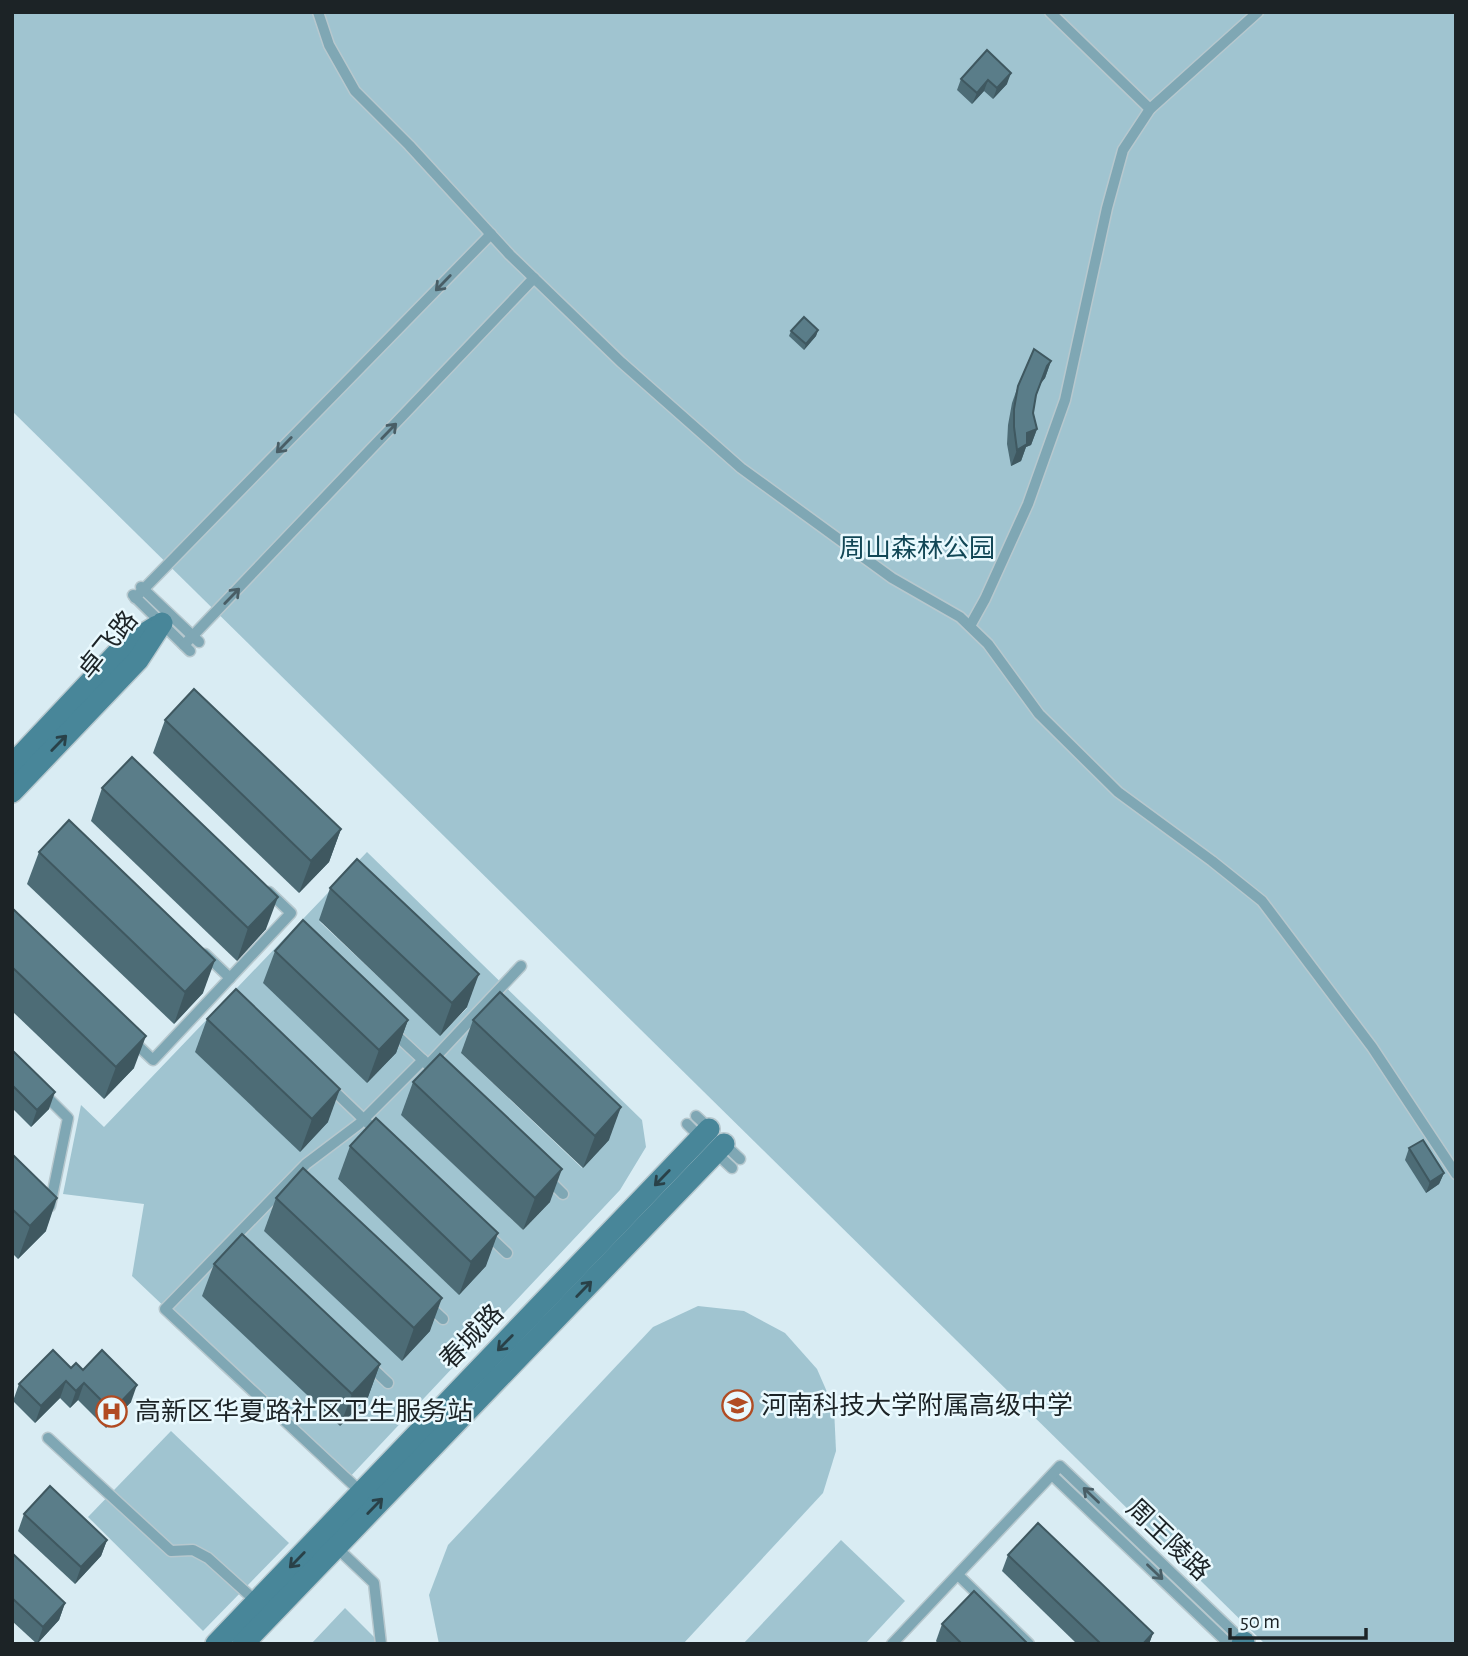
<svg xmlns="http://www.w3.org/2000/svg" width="1468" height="1656" font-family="'Alegreya Sans','Noto Sans SC',sans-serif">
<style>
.green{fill:#a0c4d0;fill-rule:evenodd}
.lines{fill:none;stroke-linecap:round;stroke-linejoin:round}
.lane-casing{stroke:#b7c8ce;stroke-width:13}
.secondary-casing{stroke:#b7c8ce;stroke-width:24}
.lane{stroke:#7fa7b4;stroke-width:10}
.secondary{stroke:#488699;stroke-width:21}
.wall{fill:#4d6c76}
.shaded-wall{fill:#3f5860}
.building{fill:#5a7d89;stroke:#3f5860;stroke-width:2}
.oneway{stroke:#495e66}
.oneway2{stroke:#294148}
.labels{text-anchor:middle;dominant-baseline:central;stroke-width:5;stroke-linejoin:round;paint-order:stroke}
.park-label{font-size:26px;fill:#124756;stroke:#e9f9fe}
.street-label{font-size:26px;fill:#1c2326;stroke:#e9f9fe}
.poi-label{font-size:26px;fill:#1c2326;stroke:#e9f9fe;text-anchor:start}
</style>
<rect width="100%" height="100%" fill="#d9ecf3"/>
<!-- green -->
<g class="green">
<polygon points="12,12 1456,12 1456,1644 1265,1644 12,411"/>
<path d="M367,852L642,1120L646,1147L620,1190L347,1480L132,1276L144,1204L63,1194L81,1105L104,1127ZM319,921L467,1007V1008L440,1035ZM461,1053L609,1140L582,1168ZM402,1115L550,1202L523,1230ZM338,1179L486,1266L459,1294Z"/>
<polygon points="698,1306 744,1311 785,1333 817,1369 834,1408 836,1451 823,1493 683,1644 439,1644 429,1595 448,1545 653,1327"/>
<polygon points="171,1431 289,1543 203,1631 88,1517"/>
<polygon points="841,1540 905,1601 865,1644 743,1644"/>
<polygon points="345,1608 381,1644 311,1644"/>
</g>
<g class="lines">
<defs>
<g id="lane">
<polyline points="318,12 329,45 355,91 409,145 510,255 621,362 741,468 892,578 960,617 988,644 1039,714 1118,792 1212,861 1262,901 1372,1047 1456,1174"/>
<polyline points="1050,12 1150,109"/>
<polyline points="141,587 199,642"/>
<polyline points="133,595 190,651"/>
<polyline points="135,598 491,234"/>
<polyline points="970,626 985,599 1028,504 1065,400 1107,208 1123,150 1150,109 1258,12"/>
<polyline points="184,645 534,278"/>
<polyline points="205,954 230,978"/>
<polyline points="393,1032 423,1060"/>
<polyline points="132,1040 153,1060 291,913 269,892"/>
<polyline points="428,1065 521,966"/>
<polyline points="331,1088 378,1133"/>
<polyline points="43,1093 68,1118 50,1206"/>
<polyline points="696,1116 710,1129"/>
<polyline points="687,1124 702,1139"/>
<polyline points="723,1143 740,1159"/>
<polyline points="715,1152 732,1168"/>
<polyline points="546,1177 563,1194"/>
<polyline points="487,1234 507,1253"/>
<polyline points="428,1305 443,1319"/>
<polyline points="369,1365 388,1383"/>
<polyline points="48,1438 171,1551 193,1550 208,1558 258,1603"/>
<polyline points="1052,1475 1229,1644"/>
<polyline points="362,1493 165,1309 306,1164 359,1124 423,1060 436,1073"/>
<polyline points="335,1546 374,1583 381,1644"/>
<polyline points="958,1575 1029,1644"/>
<polyline points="892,1644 1060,1466 1244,1642"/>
</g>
<g id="secondary">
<polyline points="12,765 123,647 157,626"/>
<polyline points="12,792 138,660 162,623"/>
<polyline points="216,1644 709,1129"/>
<polyline points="243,1644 724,1144"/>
<polyline points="1242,1644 1244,1642"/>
</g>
</defs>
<!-- lane casing -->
<use href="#lane" class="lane-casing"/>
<!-- secondary casing -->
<use href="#secondary" class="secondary-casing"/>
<!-- lane -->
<use href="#lane" class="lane"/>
<!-- secondary -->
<use href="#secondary" class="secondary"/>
</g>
<!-- wall -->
<g class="wall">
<polygon points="987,50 1007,84 993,99 984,91 972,104 957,90 961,79"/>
<polygon points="818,330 816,336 804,350 789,336 791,331"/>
<polygon points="1051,361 1045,378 1041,383 1036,396 1033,413 1037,429 1031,445 1026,447 1021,461 1011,466 1007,444 1008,425 1012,403 1018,386"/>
<polygon points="165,720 341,829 329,862 299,893 153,753"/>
<polygon points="102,788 266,929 237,961 91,821"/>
<polygon points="39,852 203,993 174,1024 27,884"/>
<polygon points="330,888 467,1007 440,1036 319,920"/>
<polygon points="12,908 134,1068 104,1099 12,1011"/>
<polygon points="275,951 408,1020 396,1053 367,1083 263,983"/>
<polygon points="207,1019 328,1122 300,1152 195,1052"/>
<polygon points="473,1020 609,1140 583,1168 461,1053"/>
<polygon points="12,1050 49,1109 31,1127 12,1108"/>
<polygon points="413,1082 550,1202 523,1230 401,1115"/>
<polygon points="350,1146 486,1266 459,1295 338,1179"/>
<polygon points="1409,1148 1444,1173 1439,1184 1426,1193 1405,1160"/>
<polygon points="12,1154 46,1231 18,1259 12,1253"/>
<polygon points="276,1198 430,1331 402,1361 264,1231"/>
<polygon points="214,1264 380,1364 368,1397 340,1426 202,1296"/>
<polygon points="71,1368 83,1370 131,1402 106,1428 78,1400 70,1408 60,1398 35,1423 13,1401 19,1384"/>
<polygon points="24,1514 107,1540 101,1556 75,1584 18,1531"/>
<polygon points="12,1553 65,1603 59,1620 37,1644 12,1621"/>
<polygon points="1008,1555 1153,1633 1149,1644 1077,1644 1002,1571"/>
<polygon points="942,1624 1028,1644 938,1644 936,1641"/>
</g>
<!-- shaded-wall -->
<g class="shaded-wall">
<polygon points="1011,73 1007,84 993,99 997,88"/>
<polygon points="988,80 984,91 972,104 977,93"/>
<polygon points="818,330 816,336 804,350 806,344"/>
<polygon points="1051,361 1045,378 1041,383 1047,366"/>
<polygon points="1037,429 1031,445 1026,447 1021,461 1011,466 1017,450 1027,433"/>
<polygon points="341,829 329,862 299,893 311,861"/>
<polygon points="278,897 266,929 237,961 248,928"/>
<polygon points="215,960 203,993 174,1024 185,992"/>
<polygon points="479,974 467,1007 440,1036 452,1003"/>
<polygon points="408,1020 396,1053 367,1083 379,1050"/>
<polygon points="146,1036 134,1068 104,1099 116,1067"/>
<polygon points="340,1089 328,1122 300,1152 312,1119"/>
<polygon points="55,1092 49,1109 31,1127 37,1110"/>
<polygon points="621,1107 609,1140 583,1168 595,1136"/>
<polygon points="562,1169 550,1202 523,1230 535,1198"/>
<polygon points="1444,1173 1439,1184 1426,1193 1430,1182"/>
<polygon points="57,1198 46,1231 18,1259 30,1226"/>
<polygon points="498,1233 486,1266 459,1295 471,1262"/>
<polygon points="442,1298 430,1331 402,1361 414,1328"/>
<polygon points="380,1364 368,1397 340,1426 352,1394"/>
<polygon points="66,1381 60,1398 35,1423 41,1406"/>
<polygon points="84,1383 78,1400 70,1408 76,1391"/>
<polygon points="137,1385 131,1402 106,1428 112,1411"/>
<polygon points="107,1540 101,1556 75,1584 81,1567"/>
<polygon points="65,1603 59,1620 37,1644 43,1627"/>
<polygon points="1153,1633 1149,1644 1143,1644"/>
</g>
<!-- building -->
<g class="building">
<polygon points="987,50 1011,73 997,88 988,80 977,93 961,79"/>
<polygon points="804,317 818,330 806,344 791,331"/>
<polygon points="1034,349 1051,361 1047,366 1036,395 1033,413 1037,429 1027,433 1027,444 1017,450 1014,427 1014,409 1018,386"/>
<polygon points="194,689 341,829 311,861 165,720"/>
<polygon points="132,757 278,897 248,928 102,788"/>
<polygon points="69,820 215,960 185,992 39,852"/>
<polygon points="357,859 479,974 452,1003 330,888"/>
<polygon points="12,908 146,1036 116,1067 12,967"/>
<polygon points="303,920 408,1020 379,1050 275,951"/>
<polygon points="236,989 340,1089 312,1119 207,1019"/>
<polygon points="500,992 621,1107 595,1136 473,1020"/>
<polygon points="12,1050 55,1092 37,1110 12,1085"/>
<polygon points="440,1054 562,1169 535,1198 413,1082"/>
<polygon points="376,1118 498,1233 471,1262 350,1146"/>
<polygon points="1423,1140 1444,1173 1430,1182 1409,1148"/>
<polygon points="12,1154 57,1198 30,1226 12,1209"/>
<polygon points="303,1168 442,1298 414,1328 276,1198"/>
<polygon points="242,1234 380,1364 352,1394 214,1264"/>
<polygon points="53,1350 71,1368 76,1363 83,1370 102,1350 137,1385 112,1411 84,1383 76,1391 66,1381 41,1406 19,1384"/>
<polygon points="50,1486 107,1540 81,1567 24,1514"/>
<polygon points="1038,1523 1153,1633 1143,1644 1101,1644 1008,1555"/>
<polygon points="12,1553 65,1603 43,1627 12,1598"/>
<polygon points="974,1591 1028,1644 962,1644 942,1624"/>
</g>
<!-- one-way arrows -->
<defs><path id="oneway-shaft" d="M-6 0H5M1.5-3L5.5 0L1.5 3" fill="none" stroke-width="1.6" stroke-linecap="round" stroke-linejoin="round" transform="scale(1.75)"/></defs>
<g class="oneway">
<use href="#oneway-shaft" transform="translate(443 283) rotate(134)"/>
<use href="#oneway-shaft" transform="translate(389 431) rotate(-46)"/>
<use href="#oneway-shaft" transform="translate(284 445) rotate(134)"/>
<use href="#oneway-shaft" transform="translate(232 596) rotate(-46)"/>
<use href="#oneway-shaft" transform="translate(1091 1495) rotate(-136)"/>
<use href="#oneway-shaft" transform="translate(1155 1572) rotate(44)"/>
</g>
<g class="oneway2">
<use href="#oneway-shaft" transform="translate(59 743) rotate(-46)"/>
<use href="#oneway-shaft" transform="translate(662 1178) rotate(134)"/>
<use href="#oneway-shaft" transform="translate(584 1289) rotate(-46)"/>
<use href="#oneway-shaft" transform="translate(505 1343) rotate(134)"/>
<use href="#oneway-shaft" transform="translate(375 1506) rotate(-46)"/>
<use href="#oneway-shaft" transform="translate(297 1560) rotate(134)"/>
</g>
<!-- icons -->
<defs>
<symbol id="school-ring" viewBox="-11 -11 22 22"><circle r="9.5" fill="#e9f9fe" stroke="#b14b22" stroke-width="1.5"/><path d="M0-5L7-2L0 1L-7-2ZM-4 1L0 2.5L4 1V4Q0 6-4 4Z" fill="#b14b22"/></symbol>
<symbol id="hospital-ring" viewBox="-11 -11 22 22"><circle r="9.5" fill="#e9f9fe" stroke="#b14b22" stroke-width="1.5"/><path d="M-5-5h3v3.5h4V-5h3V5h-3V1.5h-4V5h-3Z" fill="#b14b22"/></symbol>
</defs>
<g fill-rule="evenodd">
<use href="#school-ring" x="720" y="1388" width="35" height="35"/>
<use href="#hospital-ring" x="94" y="1394" width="35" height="35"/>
</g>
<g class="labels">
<!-- park labels -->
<g class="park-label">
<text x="917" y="549">周山森林公园</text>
</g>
<!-- street labels -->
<g class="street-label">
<text transform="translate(108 645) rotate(-51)">卓飞路</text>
<text transform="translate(472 1337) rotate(-46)">春城路</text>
<text transform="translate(1168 1540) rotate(44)">周王陵路</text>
</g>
<!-- poi labels -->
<g class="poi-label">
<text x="761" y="1406">河南科技大学附属高级中学</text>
<text x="135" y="1412">高新区华夏路社区卫生服务站</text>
</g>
</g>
<!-- border -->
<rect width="1468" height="1656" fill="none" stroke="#1c2326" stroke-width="28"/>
<!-- scale -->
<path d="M1230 1628v10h136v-10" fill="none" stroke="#1c2326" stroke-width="3.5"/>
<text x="1240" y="1628" font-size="21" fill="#1c2326" stroke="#e9f9fe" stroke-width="5" paint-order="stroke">50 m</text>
</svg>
